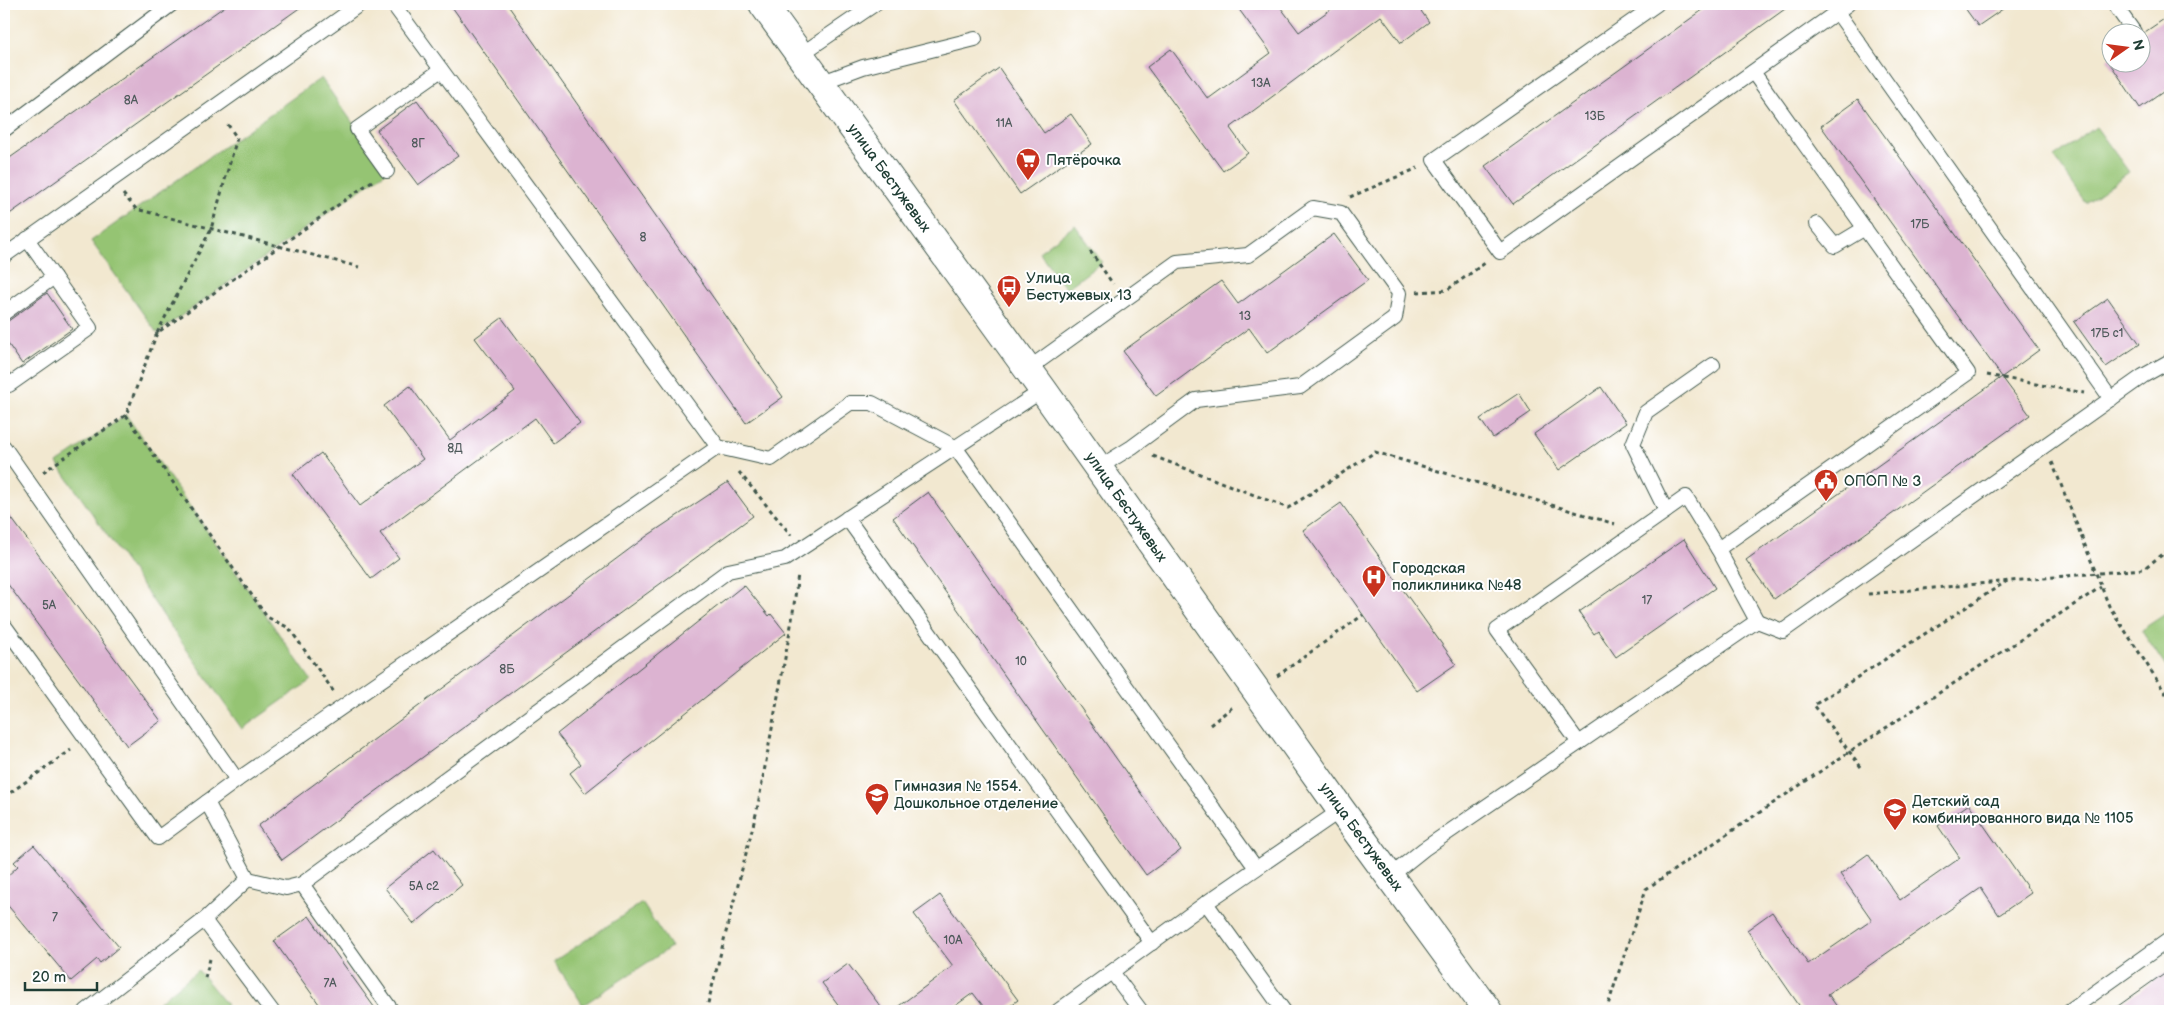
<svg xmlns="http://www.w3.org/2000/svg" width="2174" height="1015" font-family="'Balsamiq Sans',sans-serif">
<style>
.green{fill:#95c473;stroke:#5a8054}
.building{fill:#dcb3d1}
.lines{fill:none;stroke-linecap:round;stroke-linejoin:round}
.service-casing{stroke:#3f574b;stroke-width:16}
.minor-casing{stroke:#3f574b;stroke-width:30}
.path{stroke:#3f574b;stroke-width:3;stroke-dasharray:4 4;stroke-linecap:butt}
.service{stroke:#fff;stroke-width:14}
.minor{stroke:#fff;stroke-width:28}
.labels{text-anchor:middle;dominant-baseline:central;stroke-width:4;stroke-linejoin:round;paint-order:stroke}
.number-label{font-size:12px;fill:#4e5a5b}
.poi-label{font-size:15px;fill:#1f3d34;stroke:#fff;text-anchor:start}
.street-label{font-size:15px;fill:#1f3d34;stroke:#fff}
</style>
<rect width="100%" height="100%" fill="#fff"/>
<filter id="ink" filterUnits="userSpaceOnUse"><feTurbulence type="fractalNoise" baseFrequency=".02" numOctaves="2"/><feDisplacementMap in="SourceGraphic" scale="10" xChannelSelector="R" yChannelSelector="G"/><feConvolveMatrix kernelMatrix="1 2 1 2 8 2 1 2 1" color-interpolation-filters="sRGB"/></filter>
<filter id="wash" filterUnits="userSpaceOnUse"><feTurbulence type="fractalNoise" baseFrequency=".0096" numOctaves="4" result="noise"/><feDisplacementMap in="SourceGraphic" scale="20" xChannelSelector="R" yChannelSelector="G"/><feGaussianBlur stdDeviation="1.12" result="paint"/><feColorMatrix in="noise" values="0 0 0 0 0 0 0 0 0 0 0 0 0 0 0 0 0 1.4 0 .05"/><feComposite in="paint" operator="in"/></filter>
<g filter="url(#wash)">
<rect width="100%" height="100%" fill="#f2e8d0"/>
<!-- green -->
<g class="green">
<polygon points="321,78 387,171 157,333 91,241"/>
<polygon points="2096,127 2129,172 2086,203 2054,157"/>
<polygon points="1075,225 1102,262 1066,289 1039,252"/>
<polygon points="126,415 311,680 242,729 57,463"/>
<polygon points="2170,611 2170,673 2141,630"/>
<polygon points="642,903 671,947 583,1005 554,961"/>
<polygon points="198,970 227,1005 220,1011 148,1011"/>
</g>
<g id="blocks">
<!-- building -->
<g class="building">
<polygon points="228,4 305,4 4,218 4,162"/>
<polygon points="450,4 507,4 783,397 746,423"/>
<polygon points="1235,4 1278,4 1299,32 1338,4 1416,4 1429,22 1401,43 1381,16 1230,128 1248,153 1223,171 1147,67 1171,49 1208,99 1271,53"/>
<polygon points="1711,4 1792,4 1513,204 1485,166"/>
<polygon points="1962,4 2010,4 1978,26"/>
<polygon points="2170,15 2170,87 2140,108 2107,59 2112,56 2112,62 2142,62 2142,34"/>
<polygon points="999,68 1044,133 1071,114 1092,144 1020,194 954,100"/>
<polygon points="1858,99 2039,350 2002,377 1821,126"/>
<polygon points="417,100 458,156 418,185 377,130"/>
<polygon points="1334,234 1368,280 1267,353 1249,328 1156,396 1123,351 1221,281 1238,304"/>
<polygon points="47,293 72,329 22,364 4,338 4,324"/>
<polygon points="2108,298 2140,344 2106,367 2074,322"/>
<polygon points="502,318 580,423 553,443 535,418 380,533 399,558 371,579 293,474 321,453 360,506 423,459 384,406 410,386 450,440 515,391 475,338"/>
<polygon points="2002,377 2030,415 1774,599 1746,560"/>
<polygon points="1601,387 1626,423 1559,470 1534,434"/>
<polygon points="1519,393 1531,412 1493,438 1480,419"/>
<polygon points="728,482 753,516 282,860 258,826 647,536"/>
<polygon points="928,492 1181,850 1146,875 893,518"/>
<polygon points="1341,503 1456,664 1417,691 1303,530"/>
<polygon points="4,508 161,721 127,746 4,579"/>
<polygon points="1684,539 1715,588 1616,657 1598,631 1594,634 1579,612"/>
<polygon points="744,585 769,616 771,614 786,633 585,793 570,773 581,764 557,734"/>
<polygon points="1969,804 2031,893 1999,915 1981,888 1828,994 1840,1011 1803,1011 1747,930 1772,912 1808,964 1872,920 1840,874 1868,854 1900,900 1960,858 1938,826"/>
<polygon points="34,845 119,947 100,963 97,959 71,981 4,901 4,879 18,866 14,862"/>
<polygon points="434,849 462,885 414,924 385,888"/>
<polygon points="940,895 1018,1000 1003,1011 987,1011 973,993 948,1011 892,1011 953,966 914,914"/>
<polygon points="309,916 341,961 377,1011 324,1011 274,941"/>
<polygon points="848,964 884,1011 843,1011 822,983"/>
<polygon points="2170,969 2170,1011 2111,1011"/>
</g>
</g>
</g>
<g filter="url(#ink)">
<use href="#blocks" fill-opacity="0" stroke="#3f574b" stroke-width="1"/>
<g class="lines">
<defs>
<g id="service">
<polyline points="393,4 718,447"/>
<polyline points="1657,4 1434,160 1500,252 1848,4"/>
<polyline points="2114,4 2134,32"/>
<polyline points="1837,12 2111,399"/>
<polyline points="800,55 875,4"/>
<polyline points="1753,72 1968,373 1718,549 1757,621"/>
<polyline points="820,83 863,67 975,39"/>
<polyline points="4,130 172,4"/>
<polyline points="387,171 357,129 441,70"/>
<polyline points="1817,224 1835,246 1865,228"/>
<polyline points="4,256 360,4"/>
<polyline points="4,313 54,277"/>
<polyline points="1028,369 1177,262 1248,255 1313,208 1341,213 1399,293 1395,318 1300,387 1196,400 1132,447 1098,468"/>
<polyline points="4,378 9,385 90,328 27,239"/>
<polyline points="4,447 237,780 207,802 248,879"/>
<polyline points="1666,511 1633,444 1646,412 1713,365"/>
<polyline points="847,518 1152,943"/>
<polyline points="4,625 158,838 207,802"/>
<polyline points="1579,743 1497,630 1686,497 1718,549"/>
<polyline points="237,780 718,447 771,459 850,403 872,403 955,447 1256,868"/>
<polyline points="1389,877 1424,849 1757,621 1783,631 2143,376 2170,361"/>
<polyline points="302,884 392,1011"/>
<polyline points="1206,903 1284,1011"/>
<polyline points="204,920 272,1011"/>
<polyline points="1112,972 1141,1011"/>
<polyline points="86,1011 204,920 248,879 286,888 302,884 728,571 785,559 1043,390"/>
<polyline points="1058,1011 1206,903 1341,810"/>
<polyline points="2069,1011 2170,939"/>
</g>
<polyline id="minor" points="763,4 1043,390 1341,810 1488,1011"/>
</defs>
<!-- service casing -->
<use href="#service" class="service-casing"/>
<!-- minor casing -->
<use href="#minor" class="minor-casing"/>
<!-- path -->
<g class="path">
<polyline points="123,194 136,209 359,267"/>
<polyline points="1350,197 1418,168"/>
<polyline points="1090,251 1113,284"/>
<polyline points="1417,292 1447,290 1485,263"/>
<polyline points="157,333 211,229 237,138 226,122"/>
<polyline points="1987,375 2084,393"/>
<polyline points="126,415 267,617 289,628 334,692"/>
<polyline points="1153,456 1288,508 1375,452 1615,524"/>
<polyline points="2052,462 2109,606 2170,700"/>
<polyline points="43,472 126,415 157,333 372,181"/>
<polyline points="739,472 791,535"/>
<polyline points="1868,594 2143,569 2170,549"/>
<polyline points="1277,676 1363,615"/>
<polyline points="1210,725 1235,705"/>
<polyline points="1861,767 1814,705 2007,581"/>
<polyline points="4,797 71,750"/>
<polyline points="205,978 210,959"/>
<polyline points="706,1011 757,810 792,620 798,574"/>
<polyline points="1606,1011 1646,889 1849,752 2101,587"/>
</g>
<!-- service -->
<use href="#service" class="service"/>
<!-- minor -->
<use href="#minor" class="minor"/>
</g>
</g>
<!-- icons -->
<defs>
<symbol id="supermarket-pin" viewBox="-11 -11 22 30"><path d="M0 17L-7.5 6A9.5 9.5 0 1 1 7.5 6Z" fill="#c8321e" stroke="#fff"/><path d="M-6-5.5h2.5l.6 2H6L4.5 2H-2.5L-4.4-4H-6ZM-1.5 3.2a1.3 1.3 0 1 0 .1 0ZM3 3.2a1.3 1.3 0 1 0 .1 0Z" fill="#fff"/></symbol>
<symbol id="bus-pin" viewBox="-11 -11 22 30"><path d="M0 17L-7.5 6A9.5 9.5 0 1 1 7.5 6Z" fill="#c8321e" stroke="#fff"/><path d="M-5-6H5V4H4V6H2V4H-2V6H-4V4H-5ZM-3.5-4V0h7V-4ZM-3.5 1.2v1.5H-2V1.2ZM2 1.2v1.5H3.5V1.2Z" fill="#fff"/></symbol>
<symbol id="civic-pin" viewBox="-11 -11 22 30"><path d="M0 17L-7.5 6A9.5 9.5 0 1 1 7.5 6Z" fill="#c8321e" stroke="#fff"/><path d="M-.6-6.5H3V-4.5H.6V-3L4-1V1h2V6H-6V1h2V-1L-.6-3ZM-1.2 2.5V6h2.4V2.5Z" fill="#fff"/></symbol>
<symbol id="hospital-pin" viewBox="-11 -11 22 30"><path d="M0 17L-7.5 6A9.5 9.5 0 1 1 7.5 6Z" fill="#c8321e" stroke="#fff"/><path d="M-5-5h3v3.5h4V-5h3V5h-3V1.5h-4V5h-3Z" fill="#fff"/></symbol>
<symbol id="school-pin" viewBox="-11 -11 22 30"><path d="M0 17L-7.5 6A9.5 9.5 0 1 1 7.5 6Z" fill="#c8321e" stroke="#fff"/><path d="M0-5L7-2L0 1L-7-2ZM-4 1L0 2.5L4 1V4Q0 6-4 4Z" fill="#fff"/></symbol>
</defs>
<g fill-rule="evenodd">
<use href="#supermarket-pin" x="1014" y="146" width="28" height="38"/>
<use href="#bus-pin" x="995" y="273" width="28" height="38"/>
<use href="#civic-pin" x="1812" y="467" width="28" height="38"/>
<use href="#hospital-pin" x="1360" y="563" width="28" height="38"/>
<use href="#school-pin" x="863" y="781" width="28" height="38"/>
<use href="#school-pin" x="1881" y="796" width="28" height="38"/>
</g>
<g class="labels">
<!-- number labels -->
<g class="number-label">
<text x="1261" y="83">13А</text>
<text x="131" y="100">8А</text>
<text x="1595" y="116">13Б</text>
<text x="1004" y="123">11А</text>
<text x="418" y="143">8Г</text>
<text x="1920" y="224">17Б</text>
<text x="643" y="237">8</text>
<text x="1245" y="316">13</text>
<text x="2107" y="333">17Б с1</text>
<text x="455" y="448">8Д</text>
<text x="1647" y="600">17</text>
<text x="49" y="605">5А</text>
<text x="1021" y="661">10</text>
<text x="507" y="669">8Б</text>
<text x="424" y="886">5А с2</text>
<text x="55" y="917">7</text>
<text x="953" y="940">10А</text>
<text x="330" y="983">7А</text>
</g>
<!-- poi labels -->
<g class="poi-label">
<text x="1046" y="160">Пятёрочка</text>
<text x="1026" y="278">Улица<tspan x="1026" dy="17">Бестужевых, 13</tspan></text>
<text x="1844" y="481">ОПОП № 3</text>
<text x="1392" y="568">Городская<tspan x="1392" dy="17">поликлиника №48</tspan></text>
<text x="894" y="786">Гимназия № 1554.<tspan x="894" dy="17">Дошкольное отделение</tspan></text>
<text x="1912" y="801">Детский сад<tspan x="1912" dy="17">комбинированного вида № 1105</tspan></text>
</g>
<!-- street labels -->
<g class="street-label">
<text transform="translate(889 178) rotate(54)">улица Бестужевых</text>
<text transform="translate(1126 507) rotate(55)">улица Бестужевых</text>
<text transform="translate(1361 837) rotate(54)">улица Бестужевых</text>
</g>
</g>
<!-- margin -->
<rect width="2174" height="1015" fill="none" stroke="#fff" stroke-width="20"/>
<!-- north arrow -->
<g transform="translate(2126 48) rotate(76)"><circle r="24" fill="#ffffff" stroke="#a5b1ae"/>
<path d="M0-4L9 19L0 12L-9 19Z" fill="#c8321e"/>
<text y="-8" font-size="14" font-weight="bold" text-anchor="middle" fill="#1f3d34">N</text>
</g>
<!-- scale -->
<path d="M25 982v8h72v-8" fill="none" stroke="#1f3d34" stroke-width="2.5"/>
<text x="32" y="982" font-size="15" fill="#1f3d34" stroke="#ffffff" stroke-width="4" paint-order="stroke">20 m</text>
</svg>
